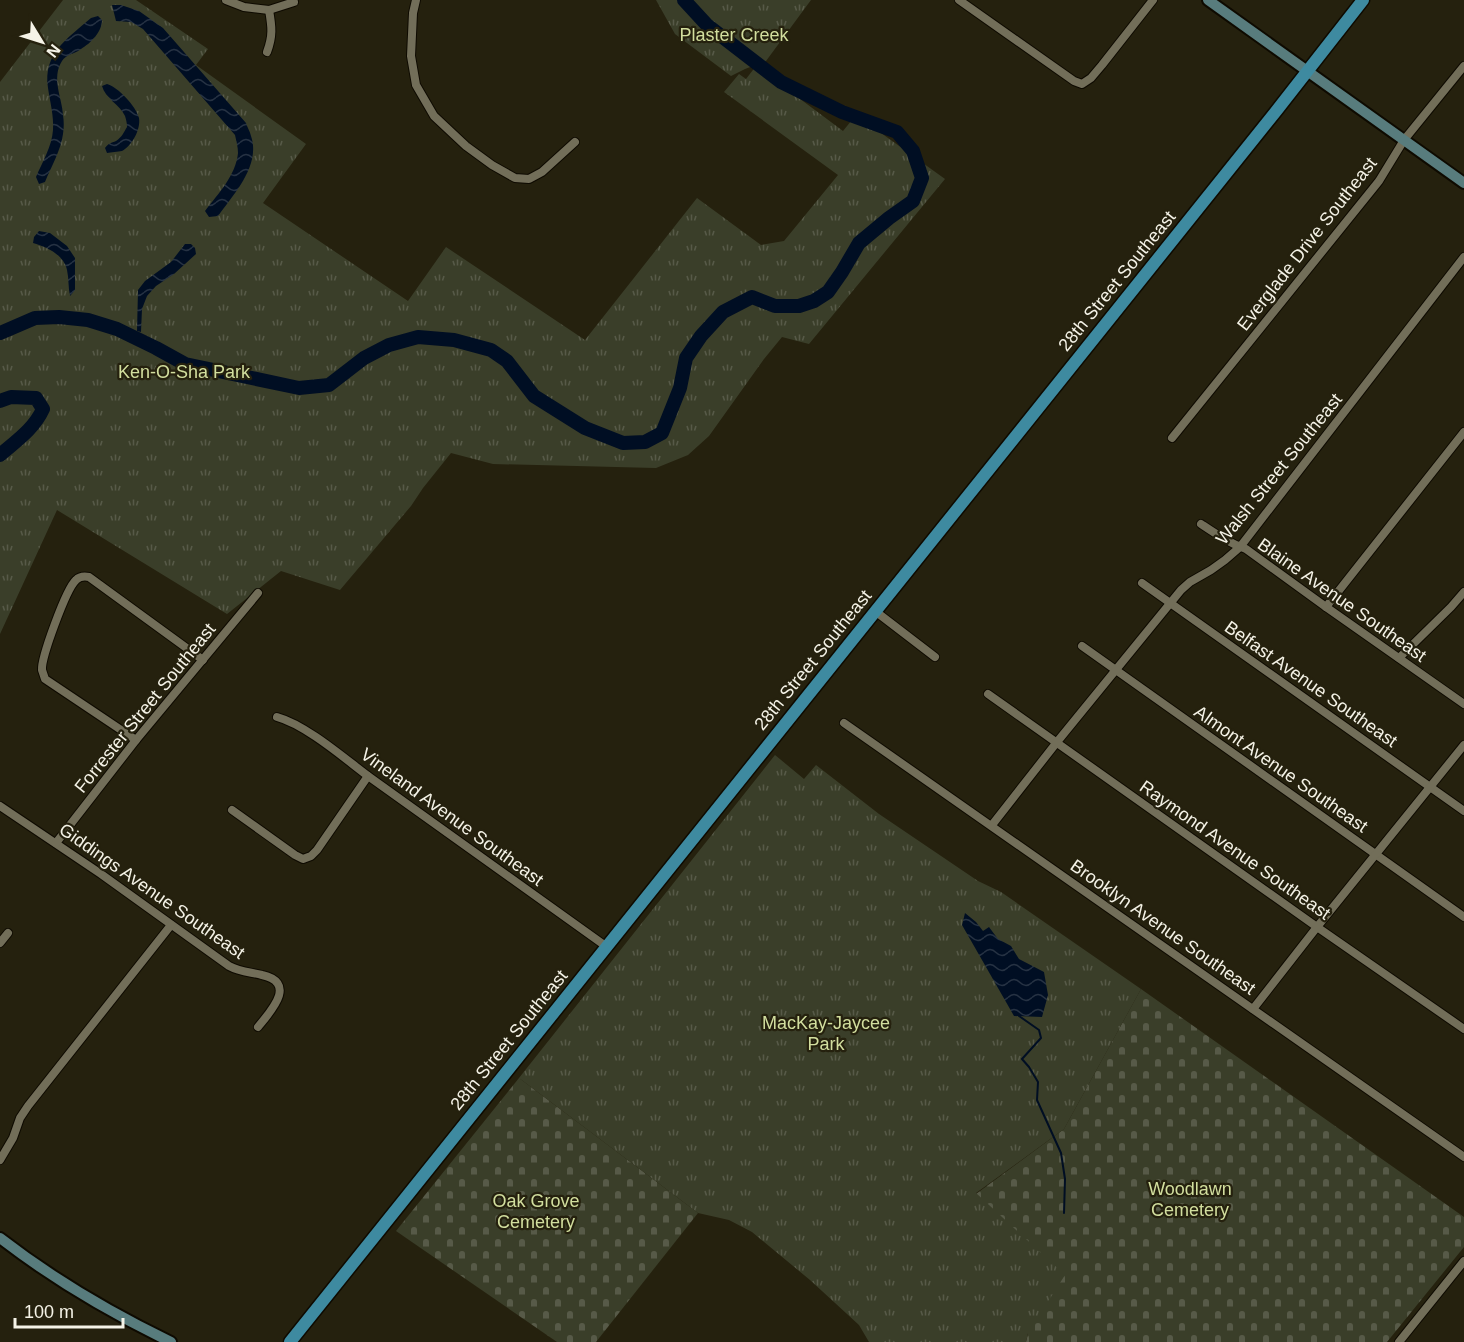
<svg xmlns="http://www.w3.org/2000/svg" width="1464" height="1342" font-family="Arial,sans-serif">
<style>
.cemetery{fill:url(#cemetery-stones)}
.park{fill:url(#park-tufts)}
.water{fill:url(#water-waves)}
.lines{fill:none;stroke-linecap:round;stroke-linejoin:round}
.stream{stroke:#000e23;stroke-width:2}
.river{stroke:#000e23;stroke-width:14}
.minor-casing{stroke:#0e0a00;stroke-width:10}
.secondary-casing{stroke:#0e0a00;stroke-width:14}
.primary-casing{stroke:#0e0a00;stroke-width:15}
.minor{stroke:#726e59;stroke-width:8}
.secondary{stroke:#587c7d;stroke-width:10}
.primary{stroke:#3e8aa0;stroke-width:12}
.labels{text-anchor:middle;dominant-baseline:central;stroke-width:4.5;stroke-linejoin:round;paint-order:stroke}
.park-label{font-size:18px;fill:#d2de9e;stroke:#25210e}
.street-label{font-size:18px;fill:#f5f3e7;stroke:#25210e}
</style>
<defs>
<pattern id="cemetery-stones" width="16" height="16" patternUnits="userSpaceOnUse" patternTransform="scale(1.5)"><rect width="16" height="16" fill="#3a3e29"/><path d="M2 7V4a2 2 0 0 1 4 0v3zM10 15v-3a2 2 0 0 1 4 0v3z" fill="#575a48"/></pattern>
<pattern id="park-tufts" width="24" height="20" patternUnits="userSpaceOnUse" patternTransform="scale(1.5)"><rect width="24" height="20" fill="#3a3e29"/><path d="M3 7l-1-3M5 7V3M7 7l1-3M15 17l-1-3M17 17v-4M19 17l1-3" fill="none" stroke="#575a48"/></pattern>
<pattern id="water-waves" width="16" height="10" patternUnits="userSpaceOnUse" patternTransform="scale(1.5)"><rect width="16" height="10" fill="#000e23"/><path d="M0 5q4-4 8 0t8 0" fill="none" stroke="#263243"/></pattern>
</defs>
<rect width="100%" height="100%" fill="#25210e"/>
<!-- cemetery -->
<g class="cemetery">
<polygon points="1141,989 1464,1217 1464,1247 1387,1342 1026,1342 1028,1334 976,1194 1064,1129"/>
<polygon points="519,1078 698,1213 596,1342 557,1342 396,1231"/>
</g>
<!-- park -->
<g class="park">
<polygon points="63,0 136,0 208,49 196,65 306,144 263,203 408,301 446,247 585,340 697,198 761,245 784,241 838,175 724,92 739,74 746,79 756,66 843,131 856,115 945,179 809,344 782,337 764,359 709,436 688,455 656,468 493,464 451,453 423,488 411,506 340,590 281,571 227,614 57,510 0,634 0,82"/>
<polygon points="656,0 811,0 766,61 745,69 731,76 675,34"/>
<polygon points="775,755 804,779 816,765 879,814 978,881 1001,892 1141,989 1064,1129 976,1193 1065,1275 1028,1333 1026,1342 869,1342 859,1325 810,1280 752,1232 729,1220 698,1213 519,1078"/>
</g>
<!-- water -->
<g class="water">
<path d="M112,5H121L139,11L163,28L246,123C247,127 250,131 251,136C261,165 234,194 218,216L209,217L205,211C218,194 236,175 238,153C238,147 236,140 235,135L143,29L131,22L116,21Z"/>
<path d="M98,16L102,20C102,32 91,43 81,49C75,54 66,54 62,61C51,78 62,98 63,115C64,121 64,128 63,134C61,150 51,167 45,182L39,184L36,177C42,163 52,146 53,130C54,116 50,102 48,88C43,53 67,39 91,18Z"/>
<path d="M107,84C118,87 136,106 139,118C141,129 132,146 122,151C118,152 111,152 107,153L105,148C109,143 111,143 116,141C122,137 124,132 127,127C127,123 126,119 125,116C120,105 105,98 102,86Z"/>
<path d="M39,231L50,233L67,246L75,258V290L70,296C68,287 69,279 67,270C64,255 47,247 33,243L34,237Z"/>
<polygon points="185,244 191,244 195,248 196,254 174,274 156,286 147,296 142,309 141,332 137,331 138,290 145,281 171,262"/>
<polygon points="965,913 976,922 983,931 989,927 998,939 1011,946 1019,959 1044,972 1048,995 1042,1017 1014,1016 962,925"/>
</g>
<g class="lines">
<!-- stream -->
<polyline class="stream" points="1019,1016 1039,1030 1041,1038 1022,1059 1029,1067 1038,1082 1037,1100 1061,1153 1065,1179 1064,1213"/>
<!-- river -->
<g class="river">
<polyline points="0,333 35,318 59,317 88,320 117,329 156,348 185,364 299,388 329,385 364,358 389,345 418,337 454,340 491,350 507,361 534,396 585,428 623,443 645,442 662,433 680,388 686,358 701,336 723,312 752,297 775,306 799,306 814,301 828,292 842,272 859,243 889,218 913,201 922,178 913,151 897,132 842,112 781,82 707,25 684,0"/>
<path d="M0,401L11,397L36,398L43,409C34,429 16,441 0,455"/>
</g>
<defs>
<g id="minor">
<polyline points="226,0 244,7 269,10 294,2"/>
<polyline points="416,0 413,13 411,56 416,85 434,116 466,146 492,165 515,178 529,179 542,172 575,142"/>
<polyline points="959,0 1074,81 1082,84 1091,78 1102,65 1153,0"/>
<path d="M267,52C273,36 272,27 269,10"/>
<polyline points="1172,438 1379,181 1404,140 1464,66"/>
<path d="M1201,524C1216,534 1229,543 1246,549L1326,607L1464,704"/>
<polyline points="1142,583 1464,811"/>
<polyline points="1326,607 1464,432"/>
<polyline points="875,611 935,657"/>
<polyline points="1082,646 1464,917"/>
<polyline points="1399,658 1451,607 1464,592"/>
<polyline points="988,694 1317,927 1464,1029"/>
<path d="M277,717C306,725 344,758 368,776L607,947"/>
<polyline points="844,723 1464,1157"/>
<path d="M136,740L45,679C44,676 43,673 42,670C41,658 66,589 76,580C80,576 84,576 89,577L203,660"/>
<path d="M0,806L101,874L229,966C240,972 250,972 262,975C298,983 270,1012 258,1027"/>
<polyline points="232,810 295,855 303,859 311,856 317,850 368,776"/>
<polyline points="992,825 1057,742 1181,590 1190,582 1211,570 1225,560 1240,547 1464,257"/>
<polyline points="56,843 136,740 258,593"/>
<polyline points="0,943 8,933"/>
<polyline points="1253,1009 1317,927 1464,745"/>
<polyline points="0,1160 13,1138 20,1118 28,1106 171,925"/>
<polyline points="1399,1342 1464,1261"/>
</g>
<g id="secondary">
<polyline points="1208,0 1464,183"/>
<path d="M0,1238C53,1279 111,1313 171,1342"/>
</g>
<polyline id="primary" points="290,1342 1277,110 1363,0"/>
</defs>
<!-- minor casing -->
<use href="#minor" class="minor-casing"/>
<!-- secondary casing -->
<use href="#secondary" class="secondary-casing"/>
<!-- primary casing -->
<use href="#primary" class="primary-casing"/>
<!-- minor -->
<use href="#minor" class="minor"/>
<!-- secondary -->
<use href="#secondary" class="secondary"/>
<!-- primary -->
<use href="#primary" class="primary"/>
</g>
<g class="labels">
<!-- park labels -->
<g class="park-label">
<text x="734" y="35">Plaster Creek</text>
<text x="184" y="372">Ken-O-Sha Park</text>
<text x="826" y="1023">MacKay-Jaycee<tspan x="826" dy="21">Park</tspan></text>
<text x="1190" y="1189">Woodlawn<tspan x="1190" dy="21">Cemetery</tspan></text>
<text x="536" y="1201">Oak Grove<tspan x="536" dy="21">Cemetery</tspan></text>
</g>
<!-- street labels -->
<g class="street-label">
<text transform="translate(1307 244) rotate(-52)">Everglade Drive Southeast</text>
<text transform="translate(1117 281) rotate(-51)">28th Street Southeast</text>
<text transform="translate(1279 469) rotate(-51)">Walsh Street Southeast</text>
<text transform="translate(1342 600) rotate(35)">Blaine Avenue Southeast</text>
<text transform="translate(813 660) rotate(-51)">28th Street Southeast</text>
<text transform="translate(1311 684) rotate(35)">Belfast Avenue Southeast</text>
<text transform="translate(145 708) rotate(-51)">Forrester Street Southeast</text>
<text transform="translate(1281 769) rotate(35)">Almont Avenue Southeast</text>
<text transform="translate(452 817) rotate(36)">Vineland Avenue Southeast</text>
<text transform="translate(1235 850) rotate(35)">Raymond Avenue Southeast</text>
<text transform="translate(152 891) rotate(35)">Giddings Avenue Southeast</text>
<text transform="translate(1163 927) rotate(35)">Brooklyn Avenue Southeast</text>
<text transform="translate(509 1040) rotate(-51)">28th Street Southeast</text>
</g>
</g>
<!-- north arrow -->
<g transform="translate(42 42) rotate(128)" stroke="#25210e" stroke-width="4.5" paint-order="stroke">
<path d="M0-4.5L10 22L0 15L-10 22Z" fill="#f5f3e7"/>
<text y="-9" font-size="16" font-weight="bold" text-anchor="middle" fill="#f5f3e7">N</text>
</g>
<!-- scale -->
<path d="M15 1318v9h108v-9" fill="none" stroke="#f5f3e7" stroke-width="3"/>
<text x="24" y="1318" font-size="18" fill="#f5f3e7" stroke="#25210e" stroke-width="4.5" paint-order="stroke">100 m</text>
</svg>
